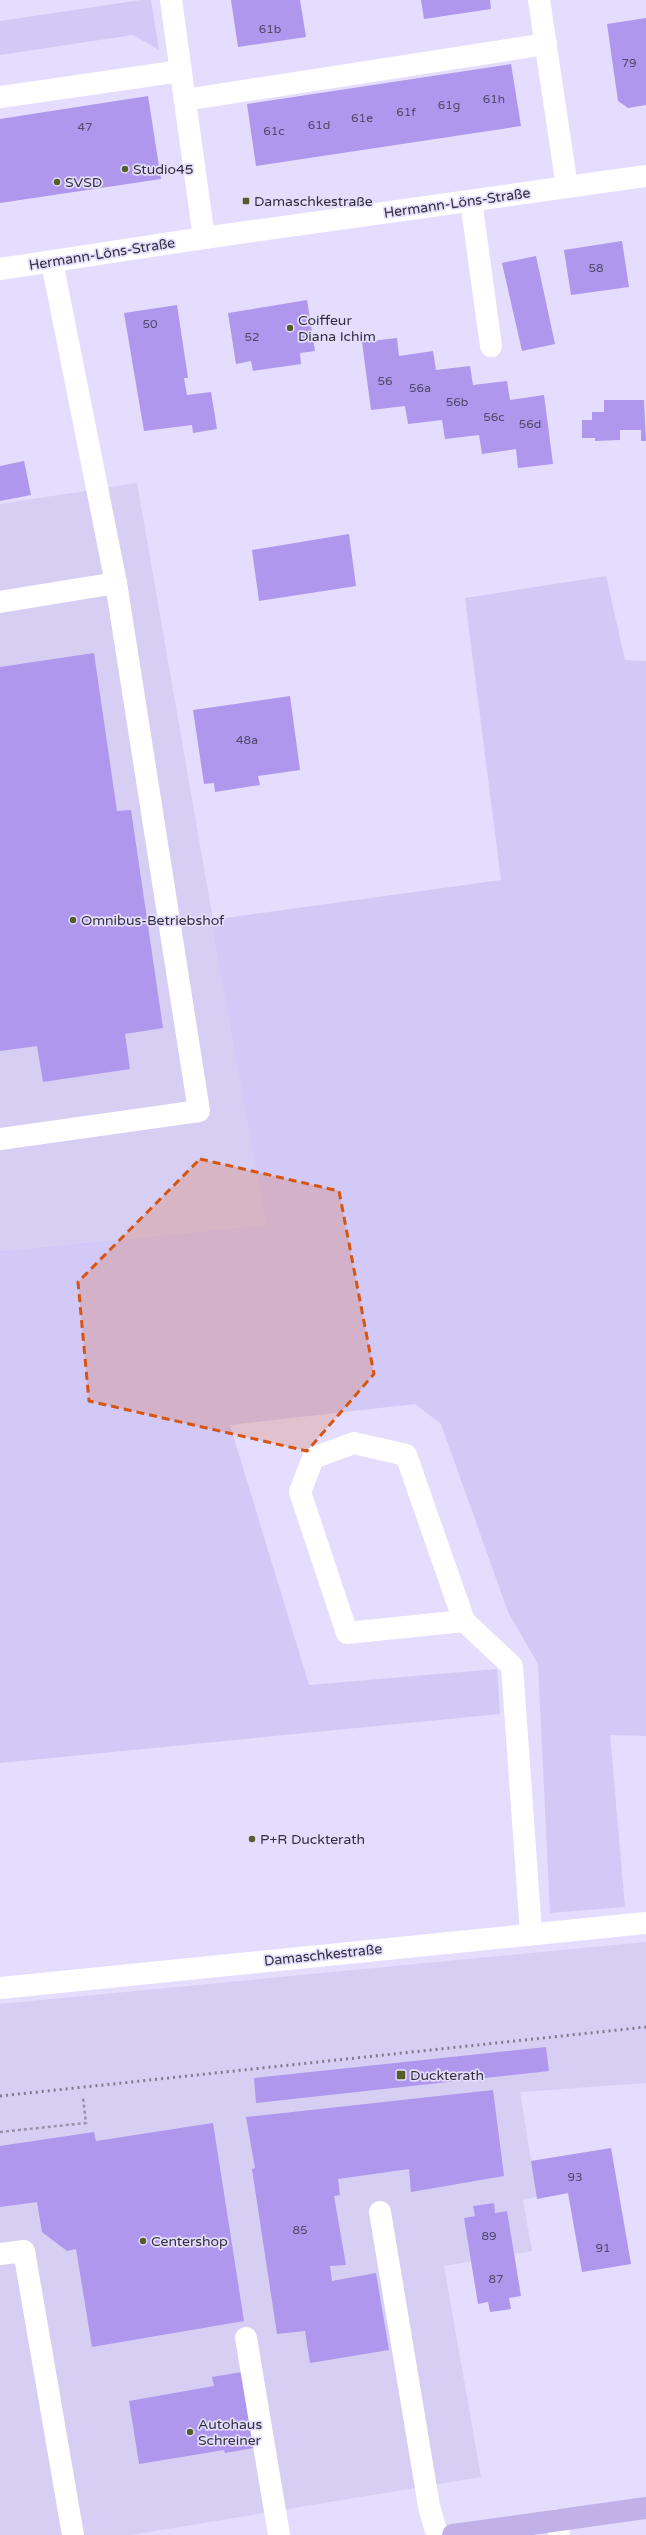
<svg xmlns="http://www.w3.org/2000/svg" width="646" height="2535" font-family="'Varela Round',sans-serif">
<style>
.built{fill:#d7cef3}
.green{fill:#d3c9f7}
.building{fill:#ae97ed}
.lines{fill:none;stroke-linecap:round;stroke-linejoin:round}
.path{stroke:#9691a9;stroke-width:2.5;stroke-dasharray:3 3;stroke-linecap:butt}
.minor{stroke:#fff;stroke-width:22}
.major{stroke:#c1b1e8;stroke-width:22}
.rail{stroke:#807c90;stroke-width:3;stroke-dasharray:2 4;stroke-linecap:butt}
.marked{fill:#d65511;fill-opacity:0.2;stroke:#d65511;stroke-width:3;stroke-dasharray:8 5;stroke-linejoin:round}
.poi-dot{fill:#565d2b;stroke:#e4ddfd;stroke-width:1.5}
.labels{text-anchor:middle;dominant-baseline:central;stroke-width:3.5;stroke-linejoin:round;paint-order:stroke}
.number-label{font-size:12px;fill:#524a69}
.poi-label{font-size:14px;fill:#33313d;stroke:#e4ddfd;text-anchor:start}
.street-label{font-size:14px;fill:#33313d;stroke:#e4ddfd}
</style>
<rect width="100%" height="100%" fill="#e4ddfd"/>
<!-- built -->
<g class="built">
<polygon points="137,483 266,1225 0,1251 0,504"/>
<polygon points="646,1942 646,2083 520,2092 537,2197 523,2200 532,2251 444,2266 481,2477 131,2535 0,2535 0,2004"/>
</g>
<!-- green -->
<g class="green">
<polygon points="141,0 151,0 159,50 133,35 0,55 0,21"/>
<polygon points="606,576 625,660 646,661 646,1736 610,1735 625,1907 550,1913 538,1664 508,1612 441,1424 415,1404 230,1425 309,1685 497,1669 500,1714 0,1763 0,1251 266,1225 211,920 501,880 465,598"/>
</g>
<!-- building -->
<g class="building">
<polygon points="231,0 300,0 306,37 238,47"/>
<polygon points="421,0 490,0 491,9 424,19"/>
<polygon points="646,18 646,105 628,108 618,101 607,24"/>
<polygon points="511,64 521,126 256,166 247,104"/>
<polygon points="148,96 161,179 0,203 0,119"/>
<polygon points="622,241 629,287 571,295 564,250"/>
<polygon points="536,256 555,344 522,351 502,263"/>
<polygon points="307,300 315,351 300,353 301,364 253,371 251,361 236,364 228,313"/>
<polygon points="177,305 188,378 184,378 187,395 211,392 217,429 193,433 192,425 144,431 124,313"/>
<polygon points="397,338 399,356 433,351 436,370 470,366 473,385 507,381 510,400 544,395 553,464 518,468 516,449 482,454 479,435 445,439 442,420 408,424 405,406 371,410 362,342"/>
<polygon points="604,400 644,400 646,441 641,441 641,430 620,430 620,440 595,441 595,438 582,438 582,420 592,420 592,412 604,412"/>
<polygon points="24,461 31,495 0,501 0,466"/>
<polygon points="349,534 356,586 259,601 252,550"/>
<polygon points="94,653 117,811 131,810 163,1028 125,1034 130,1069 43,1082 37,1046 0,1051 0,667"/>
<polygon points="290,696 300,770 258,776 260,785 215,792 214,783 204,784 193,710"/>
<polygon points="546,2047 549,2071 256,2103 254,2078"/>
<polygon points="493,2090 504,2176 411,2192 409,2169 338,2179 340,2195 334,2196 346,2265 330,2266 332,2281 376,2273 389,2350 310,2363 305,2331 277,2334 252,2169 255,2168 246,2117"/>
<polygon points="213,2123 244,2321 92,2347 76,2249 67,2251 42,2232 37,2202 0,2207 0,2146 94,2132 96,2141"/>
<polygon points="611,2148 631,2264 582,2272 568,2193 537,2199 531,2161"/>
<polygon points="494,2203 495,2213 507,2211 521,2296 509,2298 511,2309 490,2312 488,2302 478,2304 464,2218 475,2216 473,2206"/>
<polygon points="242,2372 254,2448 225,2453 224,2450 139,2464 129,2401 214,2386 212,2377"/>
</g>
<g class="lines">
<!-- path -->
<polyline class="path" points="0,2132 86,2123 83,2098"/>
<!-- minor -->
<g class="minor">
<polyline points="171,0 204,238"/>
<polyline points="539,0 567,187"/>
<polyline points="0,97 181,71"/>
<polyline points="185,100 546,44"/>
<polyline points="471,201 491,346"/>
<polyline points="0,269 204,238 646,176"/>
<polyline points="0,602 116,583"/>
<polyline points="0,1139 199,1111 116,583 52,262"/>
<polyline points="464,1621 347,1633 300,1492 313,1458 354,1443 406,1455 464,1621 512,1666 531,1933"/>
<polyline points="0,1988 646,1923"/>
<polyline points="380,2212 429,2506 437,2535"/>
<polyline points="0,2254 24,2251 73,2535"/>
<polyline points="246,2338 279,2535"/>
<polyline points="557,2520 559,2535"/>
</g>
<!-- major -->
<polyline class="major" points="453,2535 646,2508"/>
<!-- rail -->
<polyline class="rail" points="0,2096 646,2027"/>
</g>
<!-- marked area -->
<path class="marked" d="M200,1159L339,1191L374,1374L307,1451L89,1401L78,1282Z"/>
<!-- markers -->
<g class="poi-dot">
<circle cx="125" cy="169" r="4"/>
<circle cx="57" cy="182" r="4"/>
<rect x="242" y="197" width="8" height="8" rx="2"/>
<circle cx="290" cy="328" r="4"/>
<circle cx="73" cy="920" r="4"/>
<circle cx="252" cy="1839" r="4"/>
<rect x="396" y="2070" width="10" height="10" rx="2"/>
<circle cx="143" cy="2241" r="4"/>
<circle cx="190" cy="2432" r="4"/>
</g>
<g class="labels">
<!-- number labels -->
<g class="number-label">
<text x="270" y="29">61b</text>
<text x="629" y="63">79</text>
<text x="494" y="99">61h</text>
<text x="449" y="105">61g</text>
<text x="406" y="112">61f</text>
<text x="362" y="118">61e</text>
<text x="319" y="125">61d</text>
<text x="85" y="127">47</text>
<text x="274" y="131">61c</text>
<text x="596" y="268">58</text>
<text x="150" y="324">50</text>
<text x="252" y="337">52</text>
<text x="385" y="381">56</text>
<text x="420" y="388">56a</text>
<text x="457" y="402">56b</text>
<text x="494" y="417">56c</text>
<text x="530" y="424">56d</text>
<text x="247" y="740">48a</text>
<text x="575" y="2177">93</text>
<text x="300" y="2230">85</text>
<text x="489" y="2236">89</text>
<text x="603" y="2248">91</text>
<text x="496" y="2279">87</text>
</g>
<!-- poi labels -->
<g class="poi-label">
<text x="133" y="169">Studio45</text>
<text x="65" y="182">SVSD</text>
<text x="254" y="201">Damaschkestraße</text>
<text x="298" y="320">Coiffeur<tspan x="298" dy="16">Diana Ichim</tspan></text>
<text x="81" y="920">Omnibus-Betriebshof</text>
<text x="260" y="1839">P+R Duckterath</text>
<text x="410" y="2075">Duckterath</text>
<text x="151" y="2241">Centershop</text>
<text x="198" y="2424">Autohaus<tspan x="198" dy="16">Schreiner</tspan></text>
</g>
<!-- street labels -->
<g class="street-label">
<text transform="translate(457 203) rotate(-8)">Hermann-Löns-Straße</text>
<text transform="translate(102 254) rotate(-9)">Hermann-Löns-Straße</text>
<text transform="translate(323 1955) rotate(-6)">Damaschkestraße</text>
</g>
</g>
</svg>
